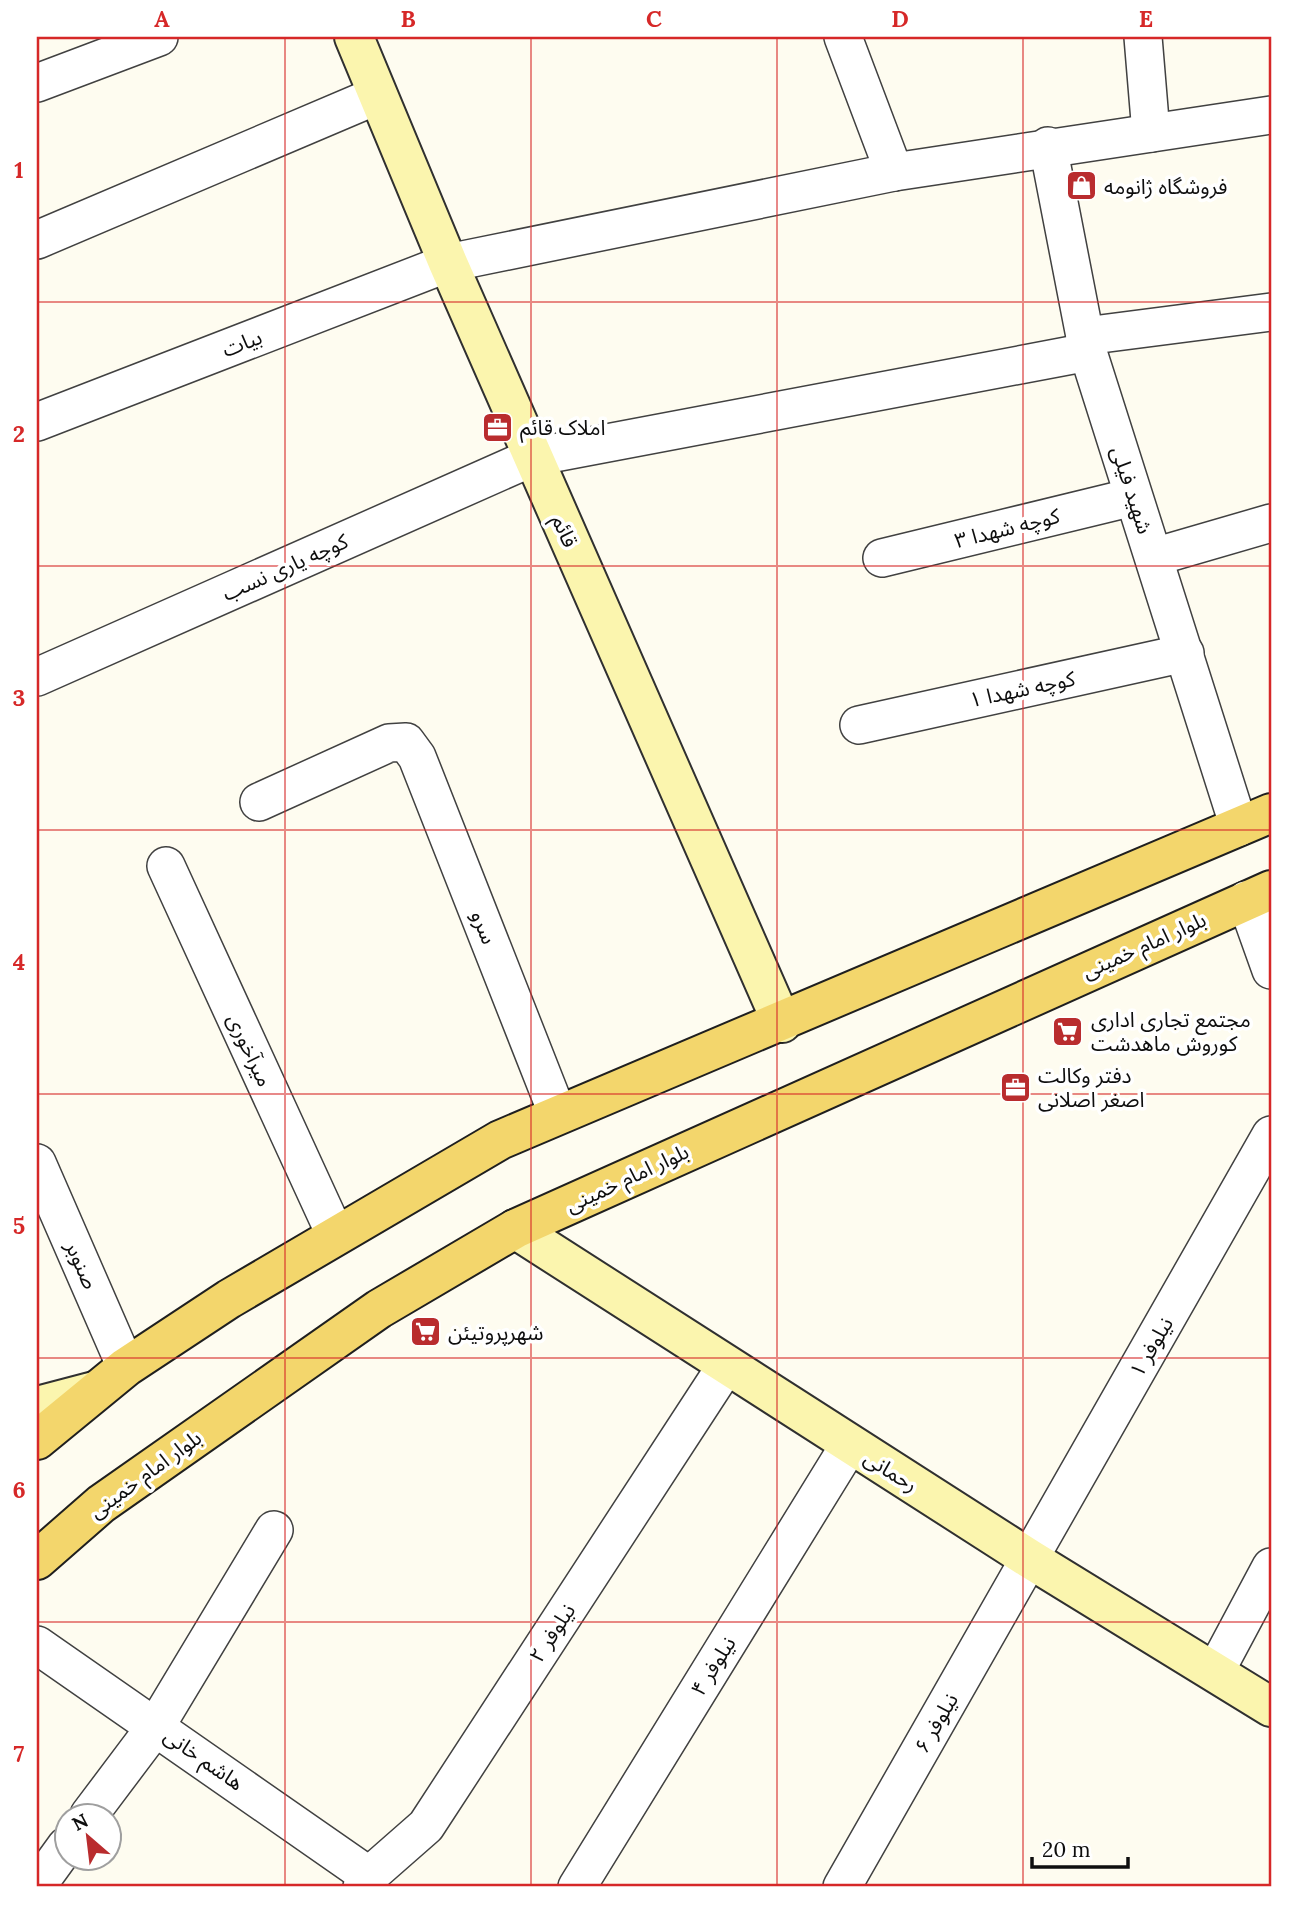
<svg xmlns="http://www.w3.org/2000/svg" width="1308" height="1924" font-family="Lora,'Noto Sans Arabic',serif">
<style>
.lines{fill:none;stroke-linecap:round;stroke-linejoin:round}
.street-casing{stroke:#414141;stroke-width:40}
.secondary-casing{stroke:#303030;stroke-width:42}
.primary-casing{stroke:#1f1f1f;stroke-width:42}
.street{stroke:#fff;stroke-width:37}
.secondary{stroke:#fbf5ae;stroke-width:38}
.primary{stroke:#f3d66c;stroke-width:38}
.grid{fill:none;stroke:#d62828;stroke-width:2;stroke-opacity:0.55}
.labels{text-anchor:middle;dominant-baseline:central;stroke-width:7;stroke-linejoin:round;paint-order:stroke}
.poi-label{font-size:21px;fill:#0e0e0e;stroke:#fff;text-anchor:start}
.street-label{font-size:21px;fill:#0e0e0e;stroke:#fff}
.neatline{fill:none;stroke:#d62828;stroke-width:2.5}
.grid-label{font-size:23px;text-anchor:middle;font-weight:bold;fill:#d62828}
</style>
<rect width="100%" height="100%" fill="#fefcf0"/>
<g class="lines">
<defs>
<g id="street">
<polyline points="843,37 894,172"/>
<polyline points="1143,37 1151,133"/>
<polyline points="37,83 159,37"/>
<polyline points="1048,146 1088,352 1239,827"/>
<polyline points="37,240 378,95"/>
<polyline points="1085,336 1271,312"/>
<polyline points="37,422 448,263 894,172 1271,115"/>
<polyline points="1154,557 1271,523"/>
<polyline points="882,558 1133,497"/>
<polyline points="37,677 533,457 1088,352"/>
<polyline points="859,725 1185,653"/>
<polyline points="259,802 389,743 406,742 417,757 558,1115"/>
<polyline points="166,866 335,1234"/>
<polyline points="1246,900 1271,970"/>
<polyline points="37,1163 126,1367"/>
<polyline points="37,1645 369,1876"/>
<polyline points="1215,1672 1271,1567"/>
<polyline points="89,1815 156,1726 274,1530"/>
<polyline points="37,1886 66,1846"/>
<polyline points="362,1887 369,1876 426,1826 726,1366"/>
<polyline points="577,1887 850,1444"/>
<polyline points="842,1887 1271,1135"/>
</g>
<g id="secondary">
<polyline points="354,37 448,263 782,1023"/>
<polyline points="515,1229 1030,1559 1271,1707"/>
<polyline points="37,1406 94,1391"/>
</g>
<g id="primary">
<polyline points="37,1440 126,1367 229,1299 500,1140 1271,813"/>
<polyline points="37,1560 101,1504 379,1309 515,1229 1271,890"/>
</g>
</defs>
<!-- street casing -->
<use href="#street" class="street-casing"/>
<!-- secondary casing -->
<use href="#secondary" class="secondary-casing"/>
<!-- primary casing -->
<use href="#primary" class="primary-casing"/>
<!-- street -->
<use href="#street" class="street"/>
<!-- secondary -->
<use href="#secondary" class="secondary"/>
<!-- primary -->
<use href="#primary" class="primary"/>
</g>
<!-- grid -->
<path class="grid" d="M285,37V1887M531,37V1887M777,37V1887M1023,37V1887M37,302H1271M37,566H1271M37,830H1271M37,1094H1271M37,1358H1271M37,1622H1271"/>
<!-- icons -->
<defs>
<symbol id="shop-square" viewBox="-11 -11 22 22"><rect x="-9" y="-9" width="18" height="18" rx="4" fill="#b92c2e" stroke="#fff"/><path d="M-5-2.5h2.3a2.7 3.5 0 0 1 5.4 0H5L5.5 6h-11ZM-1.5-2.5h3a1.5 2.3 0 0 0-3 0Z" fill="#fff"/></symbol>
<symbol id="office-square" viewBox="-11 -11 22 22"><rect x="-9" y="-9" width="18" height="18" rx="4" fill="#b92c2e" stroke="#fff"/><path d="M-6-3h4V-5.5h4V-3h4V5H-6ZM-1-4.5V-3h2v-1.5ZM-6 0V1H6V0Z" fill="#fff"/></symbol>
<symbol id="supermarket-square" viewBox="-11 -11 22 22"><rect x="-9" y="-9" width="18" height="18" rx="4" fill="#b92c2e" stroke="#fff"/><path d="M-6-5.5h2.5l.6 2H6L4.5 2H-2.5L-4.4-4H-6ZM-1.5 3.2a1.3 1.3 0 1 0 .1 0ZM3 3.2a1.3 1.3 0 1 0 .1 0Z" fill="#fff"/></symbol>
</defs>
<g fill-rule="evenodd">
<use href="#shop-square" x="1064" y="168" width="35" height="35"/>
<use href="#office-square" x="480" y="410" width="35" height="35"/>
<use href="#supermarket-square" x="1050" y="1014" width="35" height="35"/>
<use href="#office-square" x="998" y="1070" width="35" height="35"/>
<use href="#supermarket-square" x="408" y="1314" width="35" height="35"/>
</g>
<g class="labels">
<!-- poi labels -->
<g class="poi-label">
<text x="1104" y="186">فروشگاه ژانومه</text>
<text x="520" y="427">املاک قائم</text>
<text x="1091" y="1019">مجتمع تجاری اداری<tspan x="1091" dy="24">کوروش ماهدشت</tspan></text>
<text x="1038" y="1075">دفتر وکالت<tspan x="1038" dy="24">اصغر اصلانی</tspan></text>
<text x="448" y="1332">شهرپروتیئن</text>
</g>
<!-- street labels -->
<g class="street-label">
<text transform="translate(242 343) rotate(-21)">بیات</text>
<text transform="translate(1132 490) rotate(72)">شهید فیلی</text>
<text transform="translate(1007 528) rotate(-14)">کوچه شهدا ۳</text>
<text transform="translate(565 531) rotate(66)">قائم</text>
<text transform="translate(285 567) rotate(-24)">کوچه یاری نسب</text>
<text transform="translate(1022 689) rotate(-12)">کوچه شهدا ۱</text>
<text transform="translate(484 927) rotate(68)">سرو</text>
<text transform="translate(1144 945) rotate(-24)">بلوار امام خمینی</text>
<text transform="translate(250 1050) rotate(65)">میرآخوری</text>
<text transform="translate(627 1178) rotate(-25)">بلوار امام خمینی</text>
<text transform="translate(82 1265) rotate(66)">صنوبر</text>
<text transform="translate(1151 1347) rotate(-60)">نیلوفر ۱</text>
<text transform="translate(891 1471) rotate(32)">رحمانی</text>
<text transform="translate(145 1474) rotate(-36)">بلوار امام خمینی</text>
<text transform="translate(552 1633) rotate(-57)">نیلوفر ۲</text>
<text transform="translate(713 1666) rotate(-58)">نیلوفر ۴</text>
<text transform="translate(936 1723) rotate(-60)">نیلوفر ۶</text>
<text transform="translate(204 1759) rotate(35)">هاشم خانی</text>
</g>
</g>
<!-- border -->
<rect width="1308" height="1924" fill="none" stroke="#ffffff" stroke-width="77"/>
<!-- north arrow -->
<g transform="translate(88 1837) rotate(332)"><circle r="33" fill="#ffffff" stroke="#9f9f9f" stroke-width="2"/>
<path d="M0-5L12 26L0 18L-12 26Z" fill="#b92c2e"/>
<text y="-10" font-size="19" font-weight="bold" text-anchor="middle" fill="#0e0e0e">N</text>
</g>
<!-- scale -->
<path d="M1032 1857v10h96v-10" fill="none" stroke="#0e0e0e" stroke-width="3.5"/>
<text x="1042" y="1857" font-size="21" fill="#0e0e0e" stroke="#ffffff" stroke-width="5" paint-order="stroke">20 m</text>
<rect x="38" y="38" width="1232" height="1847" class="neatline"/>
<g class="grid-label">
<text x="162" y="27">A</text>
<text x="408" y="27">B</text>
<text x="654" y="27">C</text>
<text x="900" y="27">D</text>
<text x="1146" y="27">E</text>
<text x="19" y="178">1</text>
<text x="19" y="442">2</text>
<text x="19" y="706">3</text>
<text x="19" y="970">4</text>
<text x="19" y="1234">5</text>
<text x="19" y="1498">6</text>
<text x="19" y="1762">7</text>
</g>
</svg>
